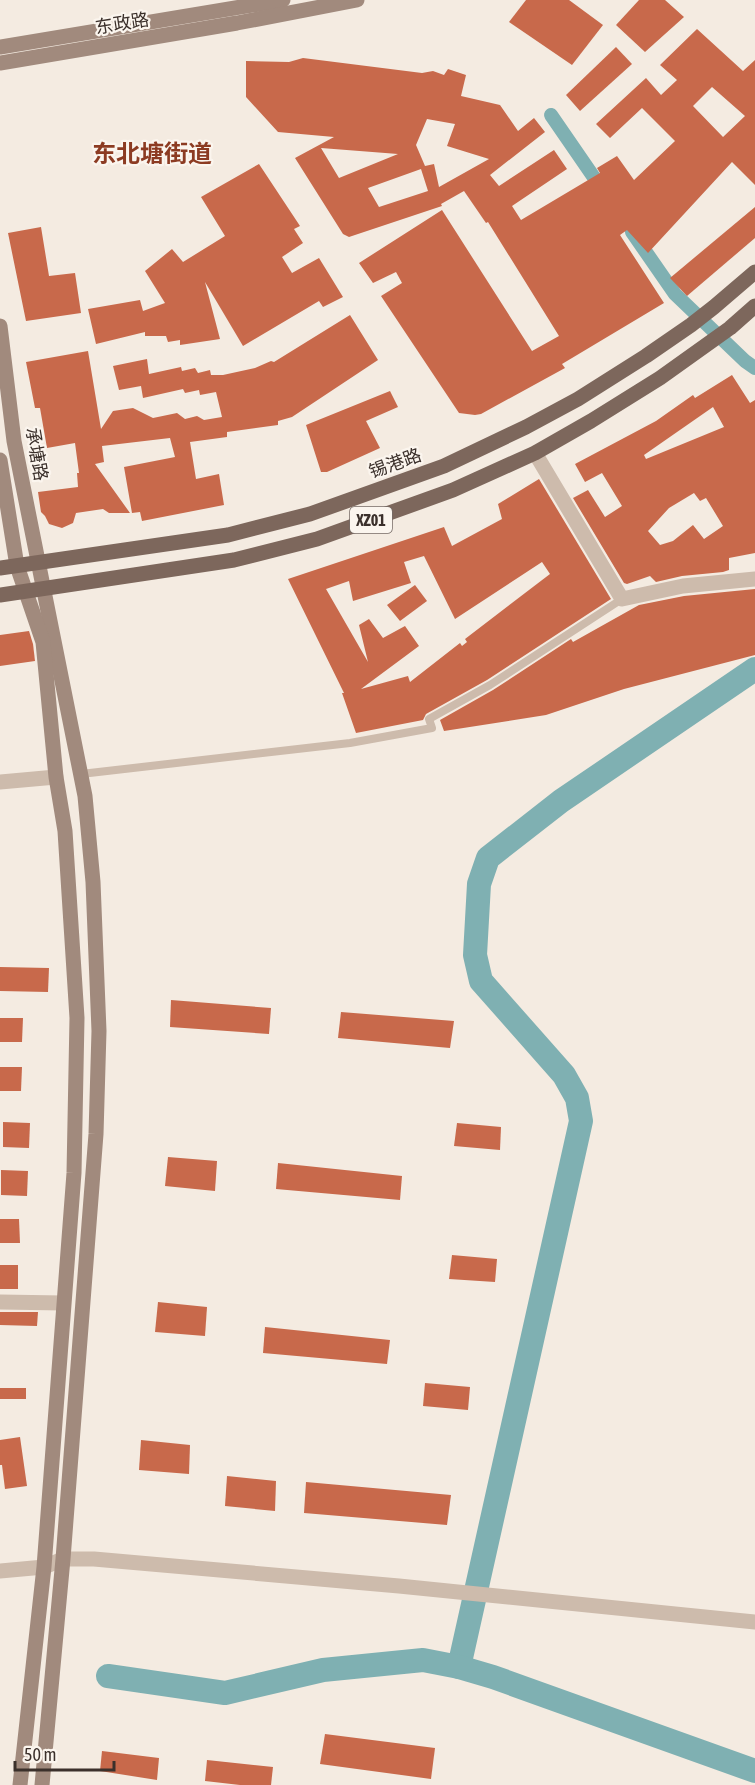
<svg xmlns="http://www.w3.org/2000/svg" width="755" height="1785" font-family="'Asap Condensed','Noto Sans SC',sans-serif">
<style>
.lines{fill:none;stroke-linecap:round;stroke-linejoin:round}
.canal{stroke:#7fb0b2;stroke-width:14}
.river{stroke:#7fb0b2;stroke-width:24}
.building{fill:#c8694b;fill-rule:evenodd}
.lane{stroke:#cdbbac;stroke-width:8}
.street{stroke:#cdbbac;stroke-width:15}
.secondary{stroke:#a18a7d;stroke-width:15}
.primary{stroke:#7d675c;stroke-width:15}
.labels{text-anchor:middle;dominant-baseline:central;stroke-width:4.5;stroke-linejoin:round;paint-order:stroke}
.shield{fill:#fbf5ee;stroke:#756b66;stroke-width:1.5}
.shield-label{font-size:16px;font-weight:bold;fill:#3b302b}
.street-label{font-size:18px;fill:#3b302b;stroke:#fbf5ee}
.district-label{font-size:24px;font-weight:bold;fill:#8c3b22;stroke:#fbf5ee}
</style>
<rect width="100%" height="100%" fill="#f4ebe1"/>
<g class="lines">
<!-- canal -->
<g class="canal">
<polyline points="551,115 604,192"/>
<polyline points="632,232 675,294 745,361 755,368"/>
</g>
<!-- river -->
<g class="river">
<polyline points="459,1667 581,1121 577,1098 564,1075 481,981 475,955 479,884 488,858 561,801 755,669"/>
<polyline points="108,1676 225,1693 323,1670 423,1660 459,1667 493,1677 755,1771"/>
</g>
</g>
<!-- building -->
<g class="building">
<polygon points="526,0 569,0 603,25 572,65 509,22"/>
<polygon points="639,0 665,0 684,17 645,52 616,25"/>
<path d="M697,29L743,71L755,60V185L732,162L648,253L627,230L620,235L664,303L562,364L565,368L481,414L475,415L459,413L381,296L402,283L396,272L373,283L359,263L442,210L532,351L559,336L488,222L486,223L464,191L441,204L442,206L349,237L343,234L295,158L334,137L278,132L246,97V61L289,62L303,58L422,73L433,71L444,75L448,69L466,75L461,96L500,105L518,131L534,118L545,132L490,175L499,186L554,150L567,169L512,206L521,220L600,173L597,168L617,156L634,180L675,141L642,108L610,138L596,124L646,78L661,95L677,80L660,65ZM712,87L745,116L723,137L693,106ZM427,119L455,124L447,146L489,159L439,187L434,164L425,166L416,145ZM321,148L398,154L339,178ZM421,169L428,191L379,207L368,188Z"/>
<polygon points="616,47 632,64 580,111 566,95"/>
<polygon points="259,164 300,226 294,229 303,243 282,257 292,273 319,258 343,297 323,307 319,301 243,346 205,282 220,339 180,345 180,340 168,342 166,336 145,336 145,332 96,344 88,309 140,300 143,311 165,303 145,271 172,249 183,262 225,236 201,197"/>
<polygon points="755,207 755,238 687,296 670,278"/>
<polygon points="41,227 49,276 75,273 81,313 26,321 8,233"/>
<polygon points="350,315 378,360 292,417 278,421 278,425 227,432 227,437 190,442 196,479 219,474 224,505 142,521 140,512 132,513 124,467 175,457 170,438 102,446 104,462 95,464 130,513 109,513 103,509 76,513 73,523 62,528 49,524 45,516 41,512 38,492 78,487 77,473 79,473 75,443 47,448 40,408 35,408 26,362 88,351 101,429 113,411 133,408 153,418 177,413 185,419 197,416 204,420 222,417 216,392 200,395 199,390 185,393 183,389 143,398 141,386 119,390 113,366 147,359 149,374 181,367 182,371 195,368 198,373 210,370 211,375 223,375 255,368 271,361 274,362"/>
<path d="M732,375L750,403L755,400V553L729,558V570L723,572L682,576L656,582L650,576L627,584L624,583L573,498L588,490L605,517L622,506L602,473L585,482L575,464L656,421L693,395L695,398ZM713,407L724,427L646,459L644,455ZM694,493L700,501L706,498L723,526L704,539L693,525L673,541L660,545L648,531L669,508Z"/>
<polygon points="390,391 398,407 366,421 380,448 327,472 321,472 306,425"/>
<path d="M539,479L611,599L487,680L426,714L423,720L356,733L342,693H344L288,579L444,527L452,546L502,519L498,504ZM424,556L455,619L542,562L550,574L465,639L467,642L462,646L460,643L410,682L408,676L361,689L419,646L405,626L383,638L369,619L359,625L368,662L326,589L349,581L353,601L411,583L404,562Z"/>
<polygon points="415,585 427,601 400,621 387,605"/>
<polygon points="755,589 755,655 624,689 546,715 444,731 440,720 493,690 571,639 573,642 639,605 684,596"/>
<polygon points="29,631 33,644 35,661 0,666 0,635"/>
<polygon points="0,967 49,968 48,992 0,991"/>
<polygon points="171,1000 271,1008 269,1034 170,1027"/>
<polygon points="341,1012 454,1021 450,1048 338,1038"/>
<polygon points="0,1018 23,1018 22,1042 0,1042"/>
<polygon points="0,1067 22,1067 21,1091 0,1091"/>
<polygon points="3,1122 30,1123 29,1148 3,1147"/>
<polygon points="457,1123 501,1127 500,1150 454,1146"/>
<polygon points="168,1157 217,1161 215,1191 165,1186"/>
<polygon points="278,1163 402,1176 400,1200 276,1189"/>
<polygon points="1,1170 28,1171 27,1196 1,1195"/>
<polygon points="0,1219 19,1219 20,1243 0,1243"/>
<polygon points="452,1255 497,1259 495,1282 449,1279"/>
<rect x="0" y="1265" width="18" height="24"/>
<polygon points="158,1302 207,1307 205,1336 155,1332"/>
<polygon points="0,1312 38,1312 37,1326 0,1325"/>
<polygon points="265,1327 390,1340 387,1364 263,1353"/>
<polygon points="425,1383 470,1387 468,1410 423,1406"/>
<rect x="0" y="1388" width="26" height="11"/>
<polygon points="20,1437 27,1486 5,1489 2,1465 0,1465 0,1440"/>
<polygon points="141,1440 190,1445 189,1474 139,1470"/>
<polygon points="227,1476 276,1481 275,1511 225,1506"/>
<polygon points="306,1482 451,1495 447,1525 304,1513"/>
<polygon points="325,1734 435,1748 431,1779 320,1764"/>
<polygon points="102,1751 159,1758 157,1780 100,1771"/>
<polygon points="207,1760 273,1767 271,1785 240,1785 205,1781"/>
</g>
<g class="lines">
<!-- lane -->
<polyline class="lane" points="81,774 350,743 432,728 429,719 490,685 622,599"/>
<!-- street -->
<g class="street">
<polyline points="535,453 622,599 683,586 755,579"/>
<polyline points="0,782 56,777"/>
<polyline points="0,1302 63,1303"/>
<polyline points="0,1571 44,1567 63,1559 94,1559 399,1586 755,1622"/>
</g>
<!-- secondary -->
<g class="secondary">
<polyline points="0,47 283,0"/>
<polyline points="0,63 237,23 357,0"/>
<polyline points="0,326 14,441 85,796 93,882 99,1031 96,1134 63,1559 42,1785"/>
<polyline points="0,460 17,566 43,642 56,777 65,831 77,1018 74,1173 44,1567 20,1785"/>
</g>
<!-- primary -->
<g class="primary">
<polyline points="0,568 228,535 310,514 444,466 526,427 578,399 646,356 691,325 714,307 755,272"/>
<polyline points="0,595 234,560 317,539 453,490 535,453 591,421 660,378 730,328 755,306"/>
</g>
</g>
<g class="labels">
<!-- shield labels -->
<rect class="shield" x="350" y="507" width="42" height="26" rx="4.5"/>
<g class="shield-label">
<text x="371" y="520">XZ01</text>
</g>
<!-- street labels -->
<g class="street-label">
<text transform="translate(122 23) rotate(-9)">东政路</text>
<text transform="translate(37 454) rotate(80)">承塘路</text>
<text transform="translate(395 463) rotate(-20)">锡港路</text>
</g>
<!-- district labels -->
<g class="district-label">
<text x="152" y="153">东北塘街道</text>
</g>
</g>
<!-- scale -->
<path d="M15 1761v9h99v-9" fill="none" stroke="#3b302b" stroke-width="3"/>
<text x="24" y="1761" font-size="18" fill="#3b302b" stroke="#fbf5ee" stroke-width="4.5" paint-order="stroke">50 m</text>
</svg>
